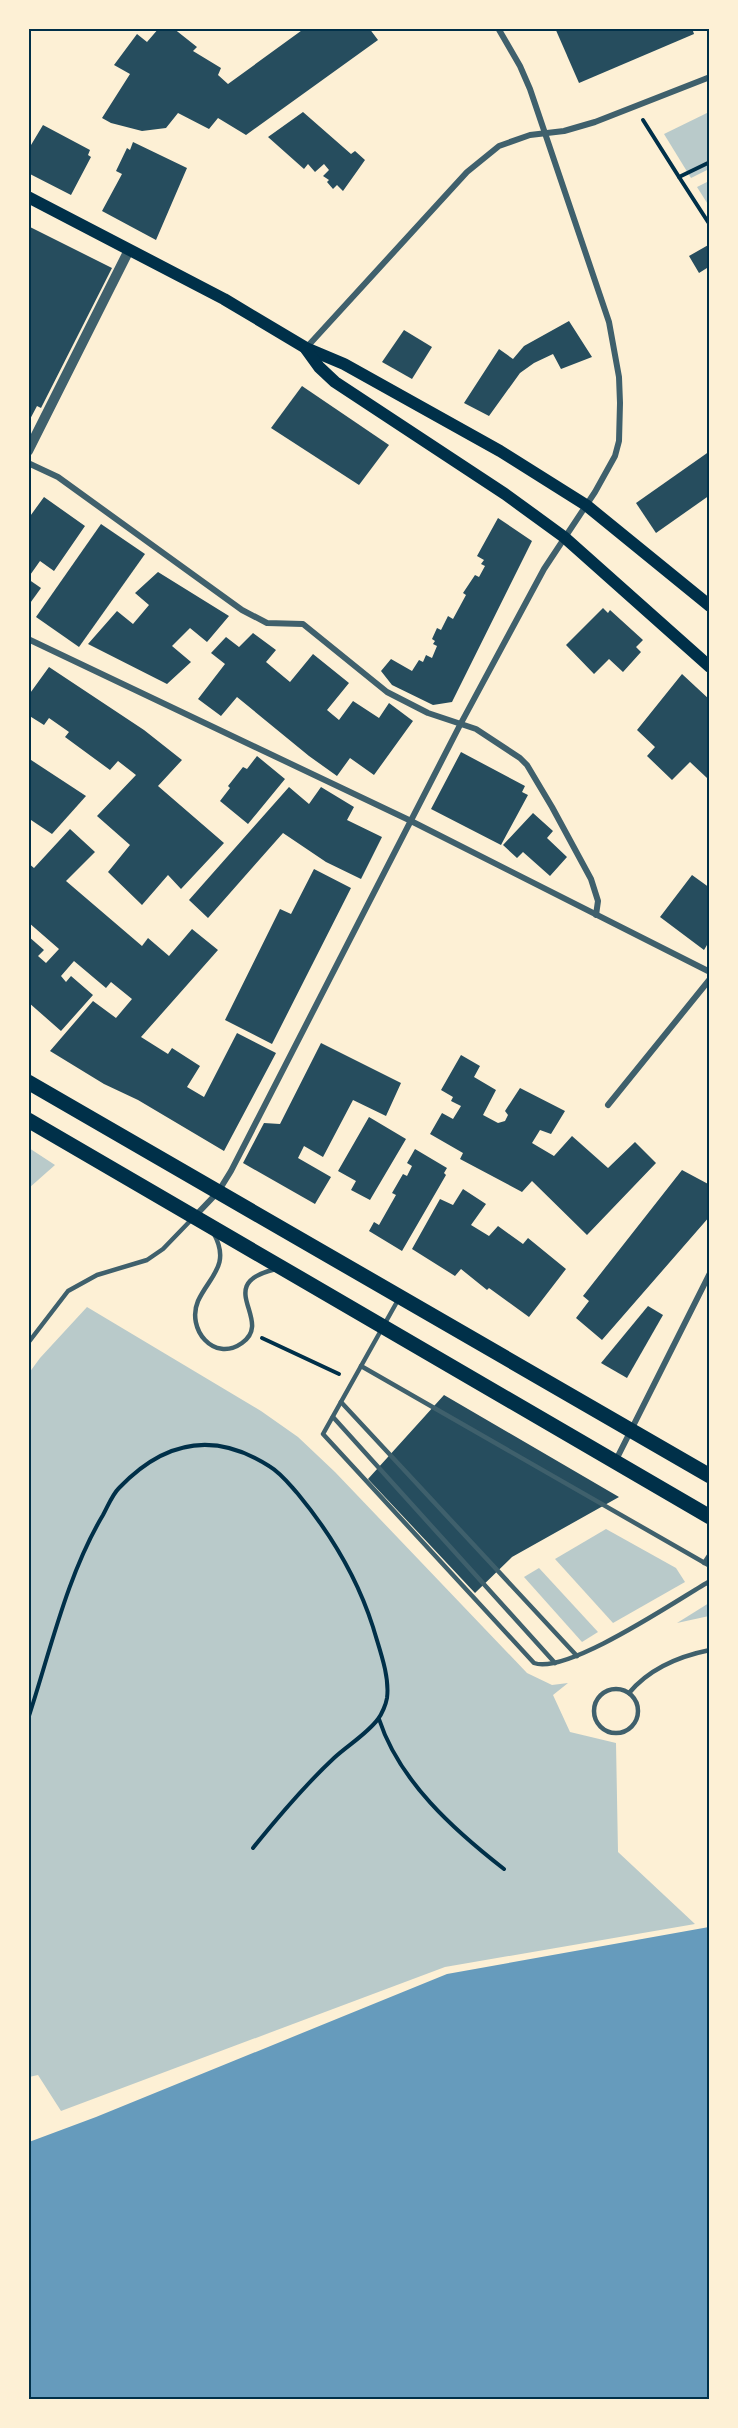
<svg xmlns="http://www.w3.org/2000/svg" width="738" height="2428" font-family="Montserrat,sans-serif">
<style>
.green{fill:#b9caca}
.water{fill:#669bbc}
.building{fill:#264d5e}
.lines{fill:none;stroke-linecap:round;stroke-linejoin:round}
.path{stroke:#003049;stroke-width:4}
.service{stroke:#3f606c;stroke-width:4.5}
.minor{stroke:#3f606c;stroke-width:6}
.tertiary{stroke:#3f606c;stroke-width:10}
.secondary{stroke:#003049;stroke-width:12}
.primary{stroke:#003049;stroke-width:15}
.neatline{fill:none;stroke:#003049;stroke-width:2}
</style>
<rect width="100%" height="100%" fill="#fdf0d5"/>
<!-- green -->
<g class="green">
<polygon points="709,112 709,169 691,178 664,134"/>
<polygon points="709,181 709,206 697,187"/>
<polygon points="29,1148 55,1165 29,1188 28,1188"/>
<polygon points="87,1307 261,1411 298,1437 335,1472 527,1673 552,1685 568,1683 553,1695 570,1732 616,1743 618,1852 695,1924 445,1967 61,2111 38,2075 29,2077 29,1373 40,1358"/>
<polygon points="606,1529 676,1568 685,1582 613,1623 555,1559"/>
<polygon points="539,1568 598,1632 582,1642 524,1577"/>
<polygon points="709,1603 709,1616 677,1623"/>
</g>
<!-- water -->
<polygon class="water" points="709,1927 709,2399 29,2399 29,2142 96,2117 447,1974"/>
<!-- building -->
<g class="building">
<polygon points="159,28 173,28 197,47 193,51 221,68 218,75 228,84 305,28 369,28 378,40 246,135 218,118 209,129 178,113 166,128 142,131 111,123 102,118 130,74 114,65 137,34 147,42"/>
<polygon points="555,28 692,28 694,34 579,83"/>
<polygon points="303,112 351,154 355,151 365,160 343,191 337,185 333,189 327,182 329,180 323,176 329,170 324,164 315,172 308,164 304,169 268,137"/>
<polygon points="43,125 90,150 88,155 91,157 71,195 28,173 28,150"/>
<polygon points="133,142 187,168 156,240 102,211 122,174 116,171 127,148 130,150"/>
<polygon points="28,226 112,268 41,408 37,406 28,423"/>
<polygon points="710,244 710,272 707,268 699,273 689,256"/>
<polygon points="569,321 592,357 561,369 553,354 534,363 520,373 489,416 464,403 499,349 513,359 524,346"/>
<polygon points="404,330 432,347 412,379 382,362"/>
<polygon points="302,386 389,445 359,485 271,428"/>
<polygon points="710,451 710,495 656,533 636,503"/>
<polygon points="44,497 85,526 54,571 40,561 28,578 28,519"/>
<polygon points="498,518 532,541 452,702 433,705 392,685 381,671 391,659 412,671 419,660 423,662 426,655 432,658 437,646 433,644 435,641 432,639 437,628 441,630 448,616 453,619 466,595 463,593 475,575 479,577 485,566 481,564 484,560 477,556"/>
<polygon points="101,524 145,554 79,647 36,617"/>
<polygon points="158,572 229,616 207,642 190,628 172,646 191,662 167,684 88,644 117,611 133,624 149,605 135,593"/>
<polygon points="28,579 41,588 28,606"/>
<polygon points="603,608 608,613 610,610 643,640 636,647 641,652 623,672 609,659 594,674 566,645"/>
<polygon points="253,633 276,650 266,662 290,682 313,654 349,683 327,710 339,720 353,701 379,718 389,703 413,721 374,775 350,758 337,776 309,756 237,697 221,716 198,699 225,664 211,653 226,637 239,647"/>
<polygon points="49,667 144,730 182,760 158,786 224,843 181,889 168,875 142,905 108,872 130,845 97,816 136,775 118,761 110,770 65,737 69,732 49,718 44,725 28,715 28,696"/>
<polygon points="682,674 710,700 710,775 707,778 690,762 672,780 647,756 655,747 637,730"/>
<polygon points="461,752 525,786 522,792 528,795 501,845 431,809"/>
<polygon points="257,756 285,779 248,824 220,801 230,788 228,786 243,767 247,769"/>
<polygon points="28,758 86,796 52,834 28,818"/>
<polygon points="289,787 309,804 321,787 354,807 347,820 382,837 361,879 326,862 283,833 208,918 189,900"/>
<polygon points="533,813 553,831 547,838 567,857 550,876 523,852 517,858 503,845"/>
<polygon points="70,829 95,852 66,881 142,946 148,938 169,956 192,929 218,950 141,1037 168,1054 172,1048 200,1066 187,1087 204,1097 237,1033 276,1053 224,1151 138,1100 104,1084 50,1051 93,1001 116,1018 132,999 111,982 106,988 74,961 61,976 66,982 71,976 93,995 61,1031 28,1002 28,936 44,950 38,956 46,963 59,949 28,922 28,863 34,868"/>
<polygon points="314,869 351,888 272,1044 225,1020 280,909 291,914"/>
<polygon points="692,875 710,888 710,947 707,945 704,950 660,917"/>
<polygon points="321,1043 401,1083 386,1116 353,1100 323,1157 304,1146 298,1158 331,1177 315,1204 243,1163 264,1123 280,1124"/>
<polygon points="461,1055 480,1066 474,1077 496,1090 483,1115 498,1123 505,1121 508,1115 505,1111 520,1088 565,1111 551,1134 540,1130 532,1143 554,1156 572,1136 608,1168 635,1142 656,1163 587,1235 532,1181 522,1192 460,1159 463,1153 430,1134 442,1113 453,1119 461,1106 451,1101 453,1097 441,1090"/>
<polygon points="369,1117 406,1139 370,1200 351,1190 356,1181 338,1171"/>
<polygon points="415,1149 447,1168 444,1173 446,1175 402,1251 369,1231 374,1222 379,1225 396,1195 392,1193 403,1174 407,1176 412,1166 407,1163"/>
<polygon points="682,1170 710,1185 710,1216 602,1340 576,1318 589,1301 583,1296"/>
<polygon points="463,1189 486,1204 471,1225 489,1236 498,1226 523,1244 528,1238 566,1269 529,1317 489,1288 487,1290 461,1269 455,1276 412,1249 440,1199 453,1205"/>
<polygon points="648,1306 663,1315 627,1378 601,1363"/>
<polygon points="444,1395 619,1497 512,1557 475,1593 368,1479"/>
</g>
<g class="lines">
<!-- path -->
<g class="path">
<polyline points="643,120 679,177 710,162"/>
<polyline points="679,177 710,225"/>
<polyline points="262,1338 339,1374"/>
<path d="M28,1719C50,1652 67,1575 103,1515C108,1506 112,1495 119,1488C163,1442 213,1430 269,1466C281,1473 289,1484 298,1494C331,1534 357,1577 373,1627C379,1648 390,1676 387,1698C386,1704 382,1714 378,1719C368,1733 347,1746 334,1758C304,1786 278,1817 253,1848"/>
<path d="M379,1719C399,1781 454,1830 504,1869"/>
</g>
<!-- service -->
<g class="service">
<path d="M214,1234C231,1265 209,1277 198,1301C186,1329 214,1363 242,1343C275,1320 211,1284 276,1269"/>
<path d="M398,1300L323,1434L534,1663C567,1675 677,1600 710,1581"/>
<polyline points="28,1343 68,1291 97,1275 147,1260 163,1249 192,1219"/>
<polyline points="361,1366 710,1566"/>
<polyline points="341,1402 577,1656"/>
<polyline points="333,1417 555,1663"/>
<polyline points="704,1563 710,1554"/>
<circle cx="616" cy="1711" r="22"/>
<path d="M629,1693C649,1669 680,1656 710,1650"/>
</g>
<!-- minor -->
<g class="minor">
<polyline points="306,348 467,172 499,146 530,135 564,131 595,122 710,77"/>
<polyline points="28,463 58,477 242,610 267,623 303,624 387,692 428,713 476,729 520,758 527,765 552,807 591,879 598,901 596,915"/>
<polyline points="28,639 409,820 710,972"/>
<polyline points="608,1105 710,979"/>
<polyline points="196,1215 218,1192 231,1171 460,725 544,569 595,492 615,456 619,441 620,403 619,377 609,322 530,89 520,66 498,28"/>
<polyline points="616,1460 710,1273"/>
</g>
<!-- tertiary -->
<polyline class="tertiary" points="28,451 129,250"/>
<!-- secondary -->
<g class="secondary">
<polyline points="28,197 224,299 306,348 344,364 500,451 586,505 710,606"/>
<polyline points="306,349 319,367 335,382 505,494 564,537 710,667"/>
</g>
<!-- primary -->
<g class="primary">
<polyline points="28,1082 710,1476"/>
<polyline points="28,1120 710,1517"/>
</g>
</g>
<!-- border -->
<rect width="738" height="2428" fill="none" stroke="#fdf0d5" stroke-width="60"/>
<rect x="30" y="30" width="678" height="2368" class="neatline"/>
</svg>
